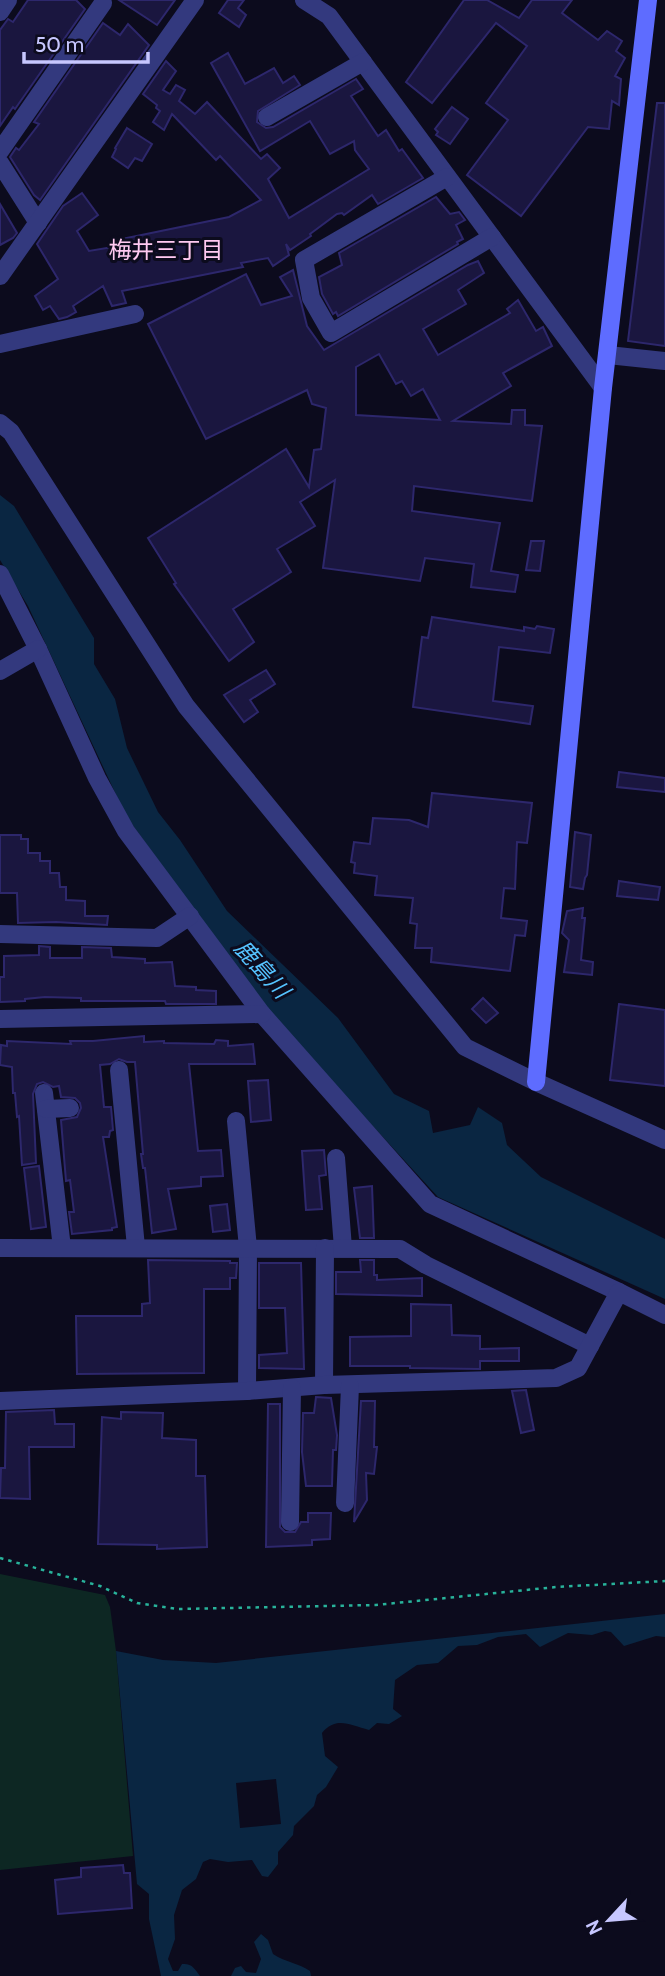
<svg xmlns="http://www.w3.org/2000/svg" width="665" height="1976" font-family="Cabin,'Noto Sans JP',sans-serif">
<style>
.green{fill:#0d2723}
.water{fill:#0a2642;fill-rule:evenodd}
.building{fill:#1a163f;stroke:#2d276c;stroke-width:2;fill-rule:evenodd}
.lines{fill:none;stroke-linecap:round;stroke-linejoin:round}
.path{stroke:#28b29a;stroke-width:2.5;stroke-dasharray:3.5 5;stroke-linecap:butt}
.street{stroke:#33397e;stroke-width:18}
.secondary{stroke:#5e6cff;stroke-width:18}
.labels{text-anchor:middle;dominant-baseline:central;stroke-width:6;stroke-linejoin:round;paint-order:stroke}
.neighbourhood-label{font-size:23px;fill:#ffc9f1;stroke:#0c0b1d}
.water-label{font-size:23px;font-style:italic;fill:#55c3ff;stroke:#0c0b1d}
</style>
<rect width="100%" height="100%" fill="#0c0b1d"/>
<!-- green -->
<polygon class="green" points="0,1574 105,1595 110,1607 116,1651 133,1856 0,1870"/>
<!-- water -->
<g class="water">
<polygon points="0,495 14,506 94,638 94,664 115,699 127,748 158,812 180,840 227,911 338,1018 394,1094 429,1111 433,1133 470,1125 478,1107 502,1123 507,1145 541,1177 665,1239 665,1299 438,1197 269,1013 126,816 28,606 0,560"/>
<path d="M665,1614V1637L656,1636L624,1646L611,1632L605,1631L592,1635L568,1633L540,1647L526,1634L498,1637L477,1645L458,1646L438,1663L417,1665L395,1680L393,1709L402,1716L389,1724L377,1723L369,1730C350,1725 336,1716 322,1733L325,1756L338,1767L326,1787L317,1795L314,1806L294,1826L293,1835L278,1852V1864L268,1877L262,1876L252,1860L228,1862L210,1859L203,1862L196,1879L182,1890L174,1915L175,1939L168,1959L173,1971H178L182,1964C192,1963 195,1969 200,1976H161L149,1919V1894L137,1884L116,1651L163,1660L216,1663ZM276,1779L281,1824L240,1828L236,1783Z"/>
<path d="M261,1934L268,1940L273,1954C285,1962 298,1963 310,1971L311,1976H231L235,1968L241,1966L246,1972L256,1973L261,1959L254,1942Z"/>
</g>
<!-- building -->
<g class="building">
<polygon points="28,0 76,0 85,9 15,109 13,107 0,126 0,30 8,19 13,22"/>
<polygon points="119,0 175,0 157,25"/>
<polygon points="228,0 244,0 238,8 246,15 239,27 219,13"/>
<polygon points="464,0 487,0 519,18 532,0 572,0 562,13 598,40 607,31 622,41 616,51 625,58 615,76 621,79 619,105 612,101 609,129 588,127 521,216 467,175 508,120 486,103 527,46 496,23 432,103 406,82"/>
<polygon points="103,23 120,35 128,24 149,45 40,200 34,195 10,157 16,148 19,150 39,124 34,122"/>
<polygon points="228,53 245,84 274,68 283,83 294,76 300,85 258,111 257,122 266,128 273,127 356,79 363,89 351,96 378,136 386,130 399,151 402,149 423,178 378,204 372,195 344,215 342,213 337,214 310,234 311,236 290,250 286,244 289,255 273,266 268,258 241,263 243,267 122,291 126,303 112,306 103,286 73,306 76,312 67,317 59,319 50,306 43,310 35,296 58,279 37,244 63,206 82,193 98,215 77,231 89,251 119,246 117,240 229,217 261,200 220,156 216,160 172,114 164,130 153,122 160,111 156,108 157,105 143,94 166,61 176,71 163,90 170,94 176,85 185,90 179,101 195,114 207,102 261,159 267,154 280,168 268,179 289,218 369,169 355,150 354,141 330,154 310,121 260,151 211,63"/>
<polygon points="657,103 665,103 665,346 628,341"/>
<polygon points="452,107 468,119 450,144 436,135 438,132 435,129"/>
<polygon points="127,128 152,144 142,161 135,158 128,168 112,157 116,149 115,148"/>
<polygon points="436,197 450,214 459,212 465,220 456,225 463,239 457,242 458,244 338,316 336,312 333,314 322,294 319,277 342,265 339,253"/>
<polygon points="0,204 17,233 13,238 0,245"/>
<path d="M478,261L484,273L458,290L466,304L423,329L438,355L510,313L507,309L518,300L536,331L543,327L552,346L503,373L511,386L453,421L511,424L512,410H525V425L542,426L532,501L414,486L412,511L500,523L491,571L518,575L515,592L471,587L474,564L425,558L420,581L323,568L335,480L300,502L315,526L277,549L291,572L233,609L254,642L229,661L174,584L176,583L148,538L286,449L309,487L314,450L321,449L326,408L312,404L307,390L206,439L148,324L246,274L261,305L292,296L280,277L293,270L307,326L324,350L468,265ZM379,354L396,384L402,381L411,396L423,389L440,420L356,415V367Z"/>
<polygon points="531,541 544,541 540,571 526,570"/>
<polygon points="432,617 524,631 524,627 535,629 537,626 554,629 550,653 499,647 493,701 533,706 530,724 413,707 422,637 428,638"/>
<polygon points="266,670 275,684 250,700 258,712 244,722 224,695"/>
<polygon points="619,772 665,778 665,792 617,787"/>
<polygon points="432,793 532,803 527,843 517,842 515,889 504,888 501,918 527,921 525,936 515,935 510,971 431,962 432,948 415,948 417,924 410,923 413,898 375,895 377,876 354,873 355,863 351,862 354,842 370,844 373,818 409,820 428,827"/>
<polygon points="575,832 591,835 587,875 585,878 583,889 570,887"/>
<polygon points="0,835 21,835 21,839 28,839 28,853 40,853 40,861 50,861 50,873 59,873 60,887 66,887 66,900 85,901 85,916 108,916 107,925 56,922 18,923 17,893 0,893"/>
<polygon points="619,881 660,887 658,900 617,896"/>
<polygon points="583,908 582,918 585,918 581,960 593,962 592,975 564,972 569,940 562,933 567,911"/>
<polygon points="39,946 50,947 50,958 82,958 82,947 111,948 112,957 145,959 145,963 172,962 175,986 196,987 196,990 216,991 216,1004 166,1004 165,1001 81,1001 81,998 45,997 25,999 25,1001 0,1002 0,977 4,977 4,956 39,955"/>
<polygon points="483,998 498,1013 486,1023 472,1009"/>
<polygon points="619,1004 665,1010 665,1086 610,1080"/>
<polygon points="144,1036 144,1042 164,1041 164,1043 214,1044 216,1040 228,1041 228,1046 253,1044 255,1064 189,1064 198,1151 221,1150 223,1176 201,1177 201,1186 168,1189 176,1229 152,1233 145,1168 143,1168 141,1154 143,1154 135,1062 127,1062 119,1059 110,1064 100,1065 104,1107 111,1107 113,1130 110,1131 109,1137 103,1137 117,1227 112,1228 112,1230 72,1234 69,1212 74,1212 70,1180 66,1181 61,1120 77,1117 81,1108 80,1103 75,1098 61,1097 59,1086 53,1087 43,1082 37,1084 33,1094 36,1163 22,1165 19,1116 17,1117 15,1093 13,1093 12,1067 0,1065 1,1045 7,1046 7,1041 71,1044 70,1041 93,1041"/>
<polygon points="268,1080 271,1120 251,1122 248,1081"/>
<polygon points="324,1150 326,1175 319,1176 322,1209 306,1210 302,1151"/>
<polygon points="39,1166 46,1227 31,1229 24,1168"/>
<polygon points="372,1186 374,1238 360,1238 354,1188"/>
<polygon points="227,1204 230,1230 213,1232 210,1206"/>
<polygon points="148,1260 230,1261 230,1263 237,1263 236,1278 230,1278 230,1289 204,1289 204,1373 77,1374 76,1316 142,1316 142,1304 150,1303"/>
<polygon points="360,1260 374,1260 374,1275 377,1275 377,1280 422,1278 422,1296 336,1294 336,1272 361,1272"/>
<polygon points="259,1263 301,1263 304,1369 259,1368 259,1355 287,1353 285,1308 259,1308"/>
<polygon points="411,1304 451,1305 452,1335 480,1336 480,1349 519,1348 519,1361 480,1361 480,1369 410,1368 410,1366 350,1366 350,1337 411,1336"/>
<polygon points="526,1390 534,1430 521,1433 512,1391"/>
<polygon points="316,1397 331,1398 337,1435 336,1450 333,1450 332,1486 306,1486 302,1452 303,1413 314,1413"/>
<polygon points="361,1401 375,1401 374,1447 377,1447 374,1474 366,1473 367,1500 354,1522"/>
<polygon points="268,1404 280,1404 280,1527 285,1532 295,1532 301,1522 308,1522 308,1513 331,1513 330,1539 312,1540 312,1545 266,1547"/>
<polygon points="54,1410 55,1424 74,1424 74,1447 29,1447 30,1499 0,1498 1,1468 5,1468 6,1412"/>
<polygon points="121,1412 163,1413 162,1438 196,1440 196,1476 205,1476 207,1547 157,1549 157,1545 98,1544 102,1417 121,1419"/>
<polygon points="123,1865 124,1873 130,1873 132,1908 58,1914 55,1880 81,1877 81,1868"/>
</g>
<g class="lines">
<!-- path -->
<polyline class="path" points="0,1558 100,1586 137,1603 178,1609 376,1605 556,1587 665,1581"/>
<!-- street -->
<g class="street">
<polyline points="304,0 329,16 603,388"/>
<polyline points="0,12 8,0"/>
<polyline points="267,117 363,62"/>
<polyline points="0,151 103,3"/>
<polyline points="0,163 38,223"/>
<polyline points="447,177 304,260 311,298 331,333 492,237"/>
<polyline points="0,276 195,0"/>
<polyline points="0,344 135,314"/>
<polyline points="608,355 665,361"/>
<polyline points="0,423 11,432 186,706 465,1047 536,1082 665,1140"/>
<polyline points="0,574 38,649 97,778 126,831 262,1014 430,1204 619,1292"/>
<polyline points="0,671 38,649"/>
<polyline points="0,934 157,938 190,916"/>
<polyline points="0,1019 262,1014"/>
<polyline points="119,1070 136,1247"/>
<polyline points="44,1093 62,1248"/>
<polyline points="46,1109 70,1108"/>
<polyline points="236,1121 248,1248 247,1391"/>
<polyline points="336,1158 343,1248"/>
<polyline points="0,1248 400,1249 426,1265 590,1346"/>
<polyline points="324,1385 325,1248"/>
<polyline points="0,1401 247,1391 324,1385 556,1378 578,1368 619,1292 665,1315"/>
<polyline points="345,1503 350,1386"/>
<polyline points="290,1522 292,1388"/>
</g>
<!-- secondary -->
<polyline class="secondary" points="536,1082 603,388 648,0"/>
</g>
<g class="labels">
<!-- neighbourhood labels -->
<g class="neighbourhood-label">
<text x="166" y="250">梅井三丁目</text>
</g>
<!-- water labels -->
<g class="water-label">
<text transform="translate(262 969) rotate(48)">鹿島川</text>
</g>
</g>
<!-- north arrow -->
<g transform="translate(609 1920) rotate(244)" stroke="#0c0b1d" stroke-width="5" paint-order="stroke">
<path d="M0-5L12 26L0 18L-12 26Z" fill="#c7c7ff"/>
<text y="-10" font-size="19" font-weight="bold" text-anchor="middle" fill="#c7c7ff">N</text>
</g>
<!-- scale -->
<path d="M24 52v10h124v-10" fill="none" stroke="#c7c7ff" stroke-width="3.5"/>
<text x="35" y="52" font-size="21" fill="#c7c7ff" stroke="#0c0b1d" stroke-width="5" paint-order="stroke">50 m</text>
</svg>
